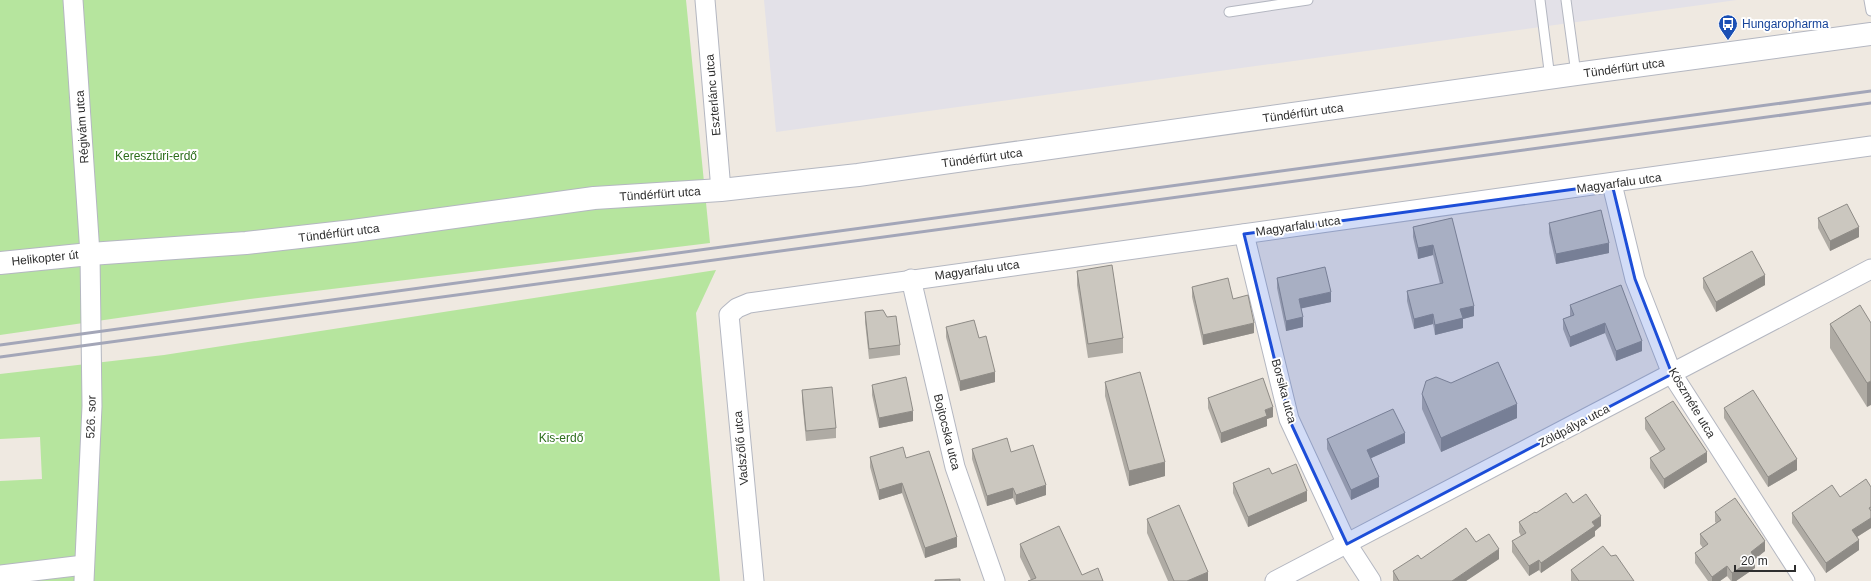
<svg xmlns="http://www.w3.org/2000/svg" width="1871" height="581" font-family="Arial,sans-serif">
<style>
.industrial{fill:#e3e1e8}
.green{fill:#b6e59e}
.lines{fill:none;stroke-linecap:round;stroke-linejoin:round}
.lane-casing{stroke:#b4b7c1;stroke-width:11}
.street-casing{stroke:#b4b7c1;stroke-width:21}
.secondary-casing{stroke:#b4b7c1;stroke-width:24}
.lane{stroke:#fff;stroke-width:9}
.street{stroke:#fff;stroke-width:19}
.secondary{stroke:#fff;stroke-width:22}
.rail{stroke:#a3a6b8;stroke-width:3}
.wall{fill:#afaba4}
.shaded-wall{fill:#8e8b86}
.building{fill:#cbc7bf;stroke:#8e8b86}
.marked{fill:#1d4ed8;fill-opacity:0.2;stroke:#1d4ed8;stroke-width:3;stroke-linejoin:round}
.labels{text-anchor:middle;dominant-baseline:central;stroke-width:4;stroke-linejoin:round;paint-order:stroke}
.transit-label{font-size:12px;fill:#164399;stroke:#fff;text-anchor:start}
.street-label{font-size:12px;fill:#2e2e2e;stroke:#fff}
.park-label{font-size:12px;fill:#2c6e1b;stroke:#fff}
</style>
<rect width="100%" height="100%" fill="#efe9e1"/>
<!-- industrial -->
<polygon class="industrial" points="764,0 1737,0 776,132"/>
<!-- green -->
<g class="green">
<polygon points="0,0 686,0 710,243 250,299 0,335"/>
<polygon points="716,270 696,313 720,581 0,581 0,481 42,479 40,437 0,439 0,374 164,355"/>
</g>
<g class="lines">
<defs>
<g id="lane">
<polyline points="1540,0 1550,78"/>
<polyline points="1566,0 1576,74"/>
<polyline points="1869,0 1871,11"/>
<polyline points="1229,12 1308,0"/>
</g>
<g id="street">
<polyline points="73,0 90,254 92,406 84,581"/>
<polyline points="705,0 721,190"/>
<polyline points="1612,184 1635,279 1672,374 1805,581"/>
<polyline points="1244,234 1289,419 1347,544 1371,581"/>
<polyline points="911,279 955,467 995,581"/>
<polyline points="0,575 84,565"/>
<path d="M754,581L729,315L737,308L749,303C1122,248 1497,201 1871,146"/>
<polyline points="1275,581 1871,269"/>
</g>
<polyline id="secondary" points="0,263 90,254 246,243 353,231 594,198 721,190 858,175 1576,74 1871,34"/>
</defs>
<!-- lane casing -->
<use href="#lane" class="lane-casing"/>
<!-- street casing -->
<use href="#street" class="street-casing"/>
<!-- secondary casing -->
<use href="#secondary" class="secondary-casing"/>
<!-- lane -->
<use href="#lane" class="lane"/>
<!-- street -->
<use href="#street" class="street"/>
<!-- secondary -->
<use href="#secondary" class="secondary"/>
<!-- rail -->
<g class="rail">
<polyline points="0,345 1871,91"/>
<polyline points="0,357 1871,103"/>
</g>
</g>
<!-- wall -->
<g class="wall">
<polygon points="1452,218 1474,316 1463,319 1463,328 1435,335 1433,324 1414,329 1407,301 1407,291 1440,284 1433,255 1418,259 1413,237 1413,227"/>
<polygon points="1818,218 1859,237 1830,251 1818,228"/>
<polygon points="1549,223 1609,253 1556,264 1549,233"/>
<polygon points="1077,271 1123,338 1123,353 1088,358 1077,285"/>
<polygon points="1277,278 1331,302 1301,308 1303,327 1286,331 1277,288"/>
<polygon points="1703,278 1765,285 1716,312 1703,288"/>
<polygon points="1621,285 1642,351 1616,361 1605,333 1570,347 1563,329 1563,319 1570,316 1570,305"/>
<polygon points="1192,287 1254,333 1203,345 1192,297"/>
<polygon points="865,312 900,345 900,355 869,359 865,322"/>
<polygon points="1871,323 1867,407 1830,348 1830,324"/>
<polygon points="946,327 979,338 995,382 960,391 946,337"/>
<polygon points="1105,382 1165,476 1129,486 1105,396"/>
<polygon points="872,385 913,421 879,428 872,395"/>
<polygon points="802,390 836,428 836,438 806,441 802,400"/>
<polygon points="1422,394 1517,418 1441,452 1422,409"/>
<polygon points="1208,398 1273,417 1267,419 1267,426 1221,443 1208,408"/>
<polygon points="1724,408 1797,470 1768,487 1724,418"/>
<polygon points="1645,418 1707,462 1664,489 1650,468 1650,458 1660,452 1645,429"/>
<polygon points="1327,439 1405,443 1371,458 1379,487 1351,500 1327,449"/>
<polygon points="972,449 1011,452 1046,495 1016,505 1013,498 987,506 972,459"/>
<polygon points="870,457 906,458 957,547 925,558 902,493 879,500 870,467"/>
<polygon points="1272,474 1307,501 1248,527 1233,493 1233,483"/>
<polygon points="1871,487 1871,528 1857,537 1859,550 1826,573 1792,523 1792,513"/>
<polygon points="1573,503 1601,526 1595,531 1595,536 1541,573 1539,570 1529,576 1512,552 1512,541 1521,536 1519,532 1519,522 1536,513"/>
<polygon points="1715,512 1765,551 1755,559 1755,568 1736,581 1731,581 1727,576 1720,581 1708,581 1695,563 1695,553 1703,548 1700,544 1700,534 1716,523 1715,522"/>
<polygon points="1147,519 1208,581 1168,581 1147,533"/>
<polygon points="1476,542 1499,559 1466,581 1393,581 1393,571"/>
<polygon points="1020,544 1082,575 1103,581 1031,580 1020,557"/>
<polygon points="1611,556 1634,581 1571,581 1571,570"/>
</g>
<!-- shaded-wall -->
<g class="shaded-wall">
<polygon points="1859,227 1859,237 1830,251 1830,241"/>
<polygon points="1609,243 1609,253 1556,264 1556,254"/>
<polygon points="1433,245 1433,255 1418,259 1418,248"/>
<polygon points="1765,275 1765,285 1716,312 1716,302"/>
<polygon points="1331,292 1331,302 1299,309 1299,299"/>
<polygon points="1474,306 1474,316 1463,319 1463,328 1435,335 1435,325 1460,309"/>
<polygon points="1433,314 1433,324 1414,329 1414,319"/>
<polygon points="1303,317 1303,327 1286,331 1286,321"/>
<polygon points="1254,323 1254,333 1203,345 1203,335"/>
<polygon points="1605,323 1605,333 1570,347 1570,337"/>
<polygon points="1642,341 1642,351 1616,361 1616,351"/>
<polygon points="995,372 995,382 960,391 960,381"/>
<polygon points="1871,381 1871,405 1867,407 1867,383"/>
<polygon points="1517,404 1517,418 1441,452 1441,438"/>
<polygon points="1273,407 1273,417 1267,419 1267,426 1221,443 1221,433 1265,410"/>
<polygon points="913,411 913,421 879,428 879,418"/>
<polygon points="1405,433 1405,443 1367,460 1367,450"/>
<polygon points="1707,452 1707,462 1664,489 1664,479"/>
<polygon points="1797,459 1797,470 1768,487 1768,477"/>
<polygon points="1165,462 1165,476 1129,486 1129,471"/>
<polygon points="1379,477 1379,487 1351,500 1351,490"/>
<polygon points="902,483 902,493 879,500 879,490"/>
<polygon points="1046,485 1046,495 1016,505 1016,495"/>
<polygon points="1013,488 1013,498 987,506 987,496"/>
<polygon points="1307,491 1307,501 1248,527 1248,517"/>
<polygon points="1601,516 1601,526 1595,531 1595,536 1541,573 1541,563 1592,522"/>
<polygon points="1871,518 1871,528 1852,540 1852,530"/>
<polygon points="957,537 957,547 925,558 925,548"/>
<polygon points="1859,540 1859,550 1826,573 1826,563"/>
<polygon points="1765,541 1765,551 1755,559 1755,568 1736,581 1732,581 1732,573 1751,552"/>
<polygon points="1499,549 1499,559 1466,581 1452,581"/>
<polygon points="1539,560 1539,570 1529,576 1529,566"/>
<polygon points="1727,566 1727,576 1720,581 1712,581 1712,577"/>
<polygon points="1208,572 1208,581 1187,581"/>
</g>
<!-- building -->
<g class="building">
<polygon points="1847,204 1859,227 1830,241 1818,218"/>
<polygon points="1601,210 1609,243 1556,254 1549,223"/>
<polygon points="1452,218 1474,306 1460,309 1463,318 1435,325 1433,314 1414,319 1407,291 1443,283 1433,245 1418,248 1413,227"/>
<polygon points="1752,251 1765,275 1716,302 1703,278"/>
<polygon points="1112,265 1123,338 1088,344 1077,271"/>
<polygon points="1325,267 1331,292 1299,299 1303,317 1286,321 1277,278"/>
<polygon points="1228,278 1233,299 1248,295 1254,323 1203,335 1192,287"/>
<polygon points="1621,285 1642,341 1616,351 1605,323 1570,337 1563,319 1574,315 1570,305"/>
<polygon points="1860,305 1871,323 1871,381 1867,383 1830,324"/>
<polygon points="883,310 887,317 896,316 900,345 869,349 865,312"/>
<polygon points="974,320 979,338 986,336 995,372 960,381 946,327"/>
<polygon points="1498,362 1517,404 1441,438 1422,394 1426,381 1436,377 1451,383"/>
<polygon points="1140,372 1165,462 1129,471 1105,382"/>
<polygon points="906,377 913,411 879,418 872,385"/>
<polygon points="1263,378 1273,407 1265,410 1267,416 1221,433 1208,398"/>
<polygon points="832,387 836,428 806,431 802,390"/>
<polygon points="1753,390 1797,459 1768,477 1724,408"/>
<polygon points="1673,401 1707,452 1664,479 1650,458 1665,449 1645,418"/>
<polygon points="1393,409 1405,433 1367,450 1379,477 1351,490 1327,439"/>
<polygon points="1007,438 1011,452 1033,445 1046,485 1016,495 1013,488 987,496 972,449"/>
<polygon points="903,447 906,458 929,451 957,537 925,548 902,483 879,490 870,457"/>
<polygon points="1296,464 1307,491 1248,517 1233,483 1269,468 1272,474"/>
<polygon points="1866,479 1871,487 1871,507 1869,508 1871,511 1871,518 1852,530 1859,540 1826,563 1792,513 1832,485 1840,497"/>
<polygon points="1566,493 1573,503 1586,494 1601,516 1592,522 1595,526 1541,563 1539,560 1529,566 1512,541 1526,533 1519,522 1535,512 1536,513"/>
<polygon points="1735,498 1765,541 1751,552 1755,558 1732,573 1727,566 1712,577 1695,553 1708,544 1700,534 1721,520 1715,512"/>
<polygon points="1179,505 1208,572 1187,581 1174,581 1147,519"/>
<polygon points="1059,526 1082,575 1098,568 1103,581 1028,581 1036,578 1020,544"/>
<polygon points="1466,528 1476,542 1489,534 1499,549 1452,581 1399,581 1393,571 1418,555 1421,559"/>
<polygon points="1603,546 1611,556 1616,555 1634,581 1579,581 1571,570"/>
<polygon points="960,579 960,581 935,581 935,580"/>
</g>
<!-- marked area -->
<path class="marked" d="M1612,184L1635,279L1672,374L1347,544L1289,419L1244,234Z"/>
<!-- icons -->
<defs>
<symbol id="bus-pin" viewBox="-11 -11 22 30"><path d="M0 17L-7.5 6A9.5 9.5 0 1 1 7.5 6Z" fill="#1a4fb4" stroke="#fff"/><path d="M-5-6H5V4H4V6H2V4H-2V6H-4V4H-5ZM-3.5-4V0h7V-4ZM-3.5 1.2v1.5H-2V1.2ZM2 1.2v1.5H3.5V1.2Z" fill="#fff"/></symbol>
</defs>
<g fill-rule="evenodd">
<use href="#bus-pin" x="1717" y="13" width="22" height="30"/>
</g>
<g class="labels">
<!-- transit labels -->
<g class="transit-label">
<text x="1742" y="24">Hungaropharma</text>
</g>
<!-- street labels -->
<g class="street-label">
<text transform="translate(1624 68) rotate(-8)">Tündérfürt utca</text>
<text transform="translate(713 95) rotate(-95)">Eszterlánc utca</text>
<text transform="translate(1303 113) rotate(-8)">Tündérfürt utca</text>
<text transform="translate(82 127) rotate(-94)">Régivám utca</text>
<text transform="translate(982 158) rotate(-8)">Tündérfürt utca</text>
<text transform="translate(1619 183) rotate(-8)">Magyarfalu utca</text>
<text transform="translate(660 194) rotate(-4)">Tündérfürt utca</text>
<text transform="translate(1298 226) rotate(-8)">Magyarfalu utca</text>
<text transform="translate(339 233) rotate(-7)">Tündérfürt utca</text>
<text transform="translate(45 258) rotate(-6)">Helikopter út</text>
<text transform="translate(977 270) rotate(-8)">Magyarfalu utca</text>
<text transform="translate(1284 391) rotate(75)">Borsika utca</text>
<text transform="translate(1692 403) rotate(59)">Köszméte utca</text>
<text transform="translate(91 417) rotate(-88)">526. sor</text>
<text transform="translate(1574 426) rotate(-28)">Zöldpálya utca</text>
<text transform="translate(947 432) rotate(76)">Bojtocska utca</text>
<text transform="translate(741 448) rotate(-95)">Vadszőlő utca</text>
</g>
<!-- park labels -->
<g class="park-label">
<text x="156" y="156">Keresztúri-erdő</text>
<text x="561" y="438">Kis-erdő</text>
</g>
</g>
<!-- scale -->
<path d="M1735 565v6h60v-6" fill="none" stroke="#2e2e2e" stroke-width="2"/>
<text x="1741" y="565" font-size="12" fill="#2e2e2e" stroke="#ffffff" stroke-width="3" paint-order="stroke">20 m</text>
</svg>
